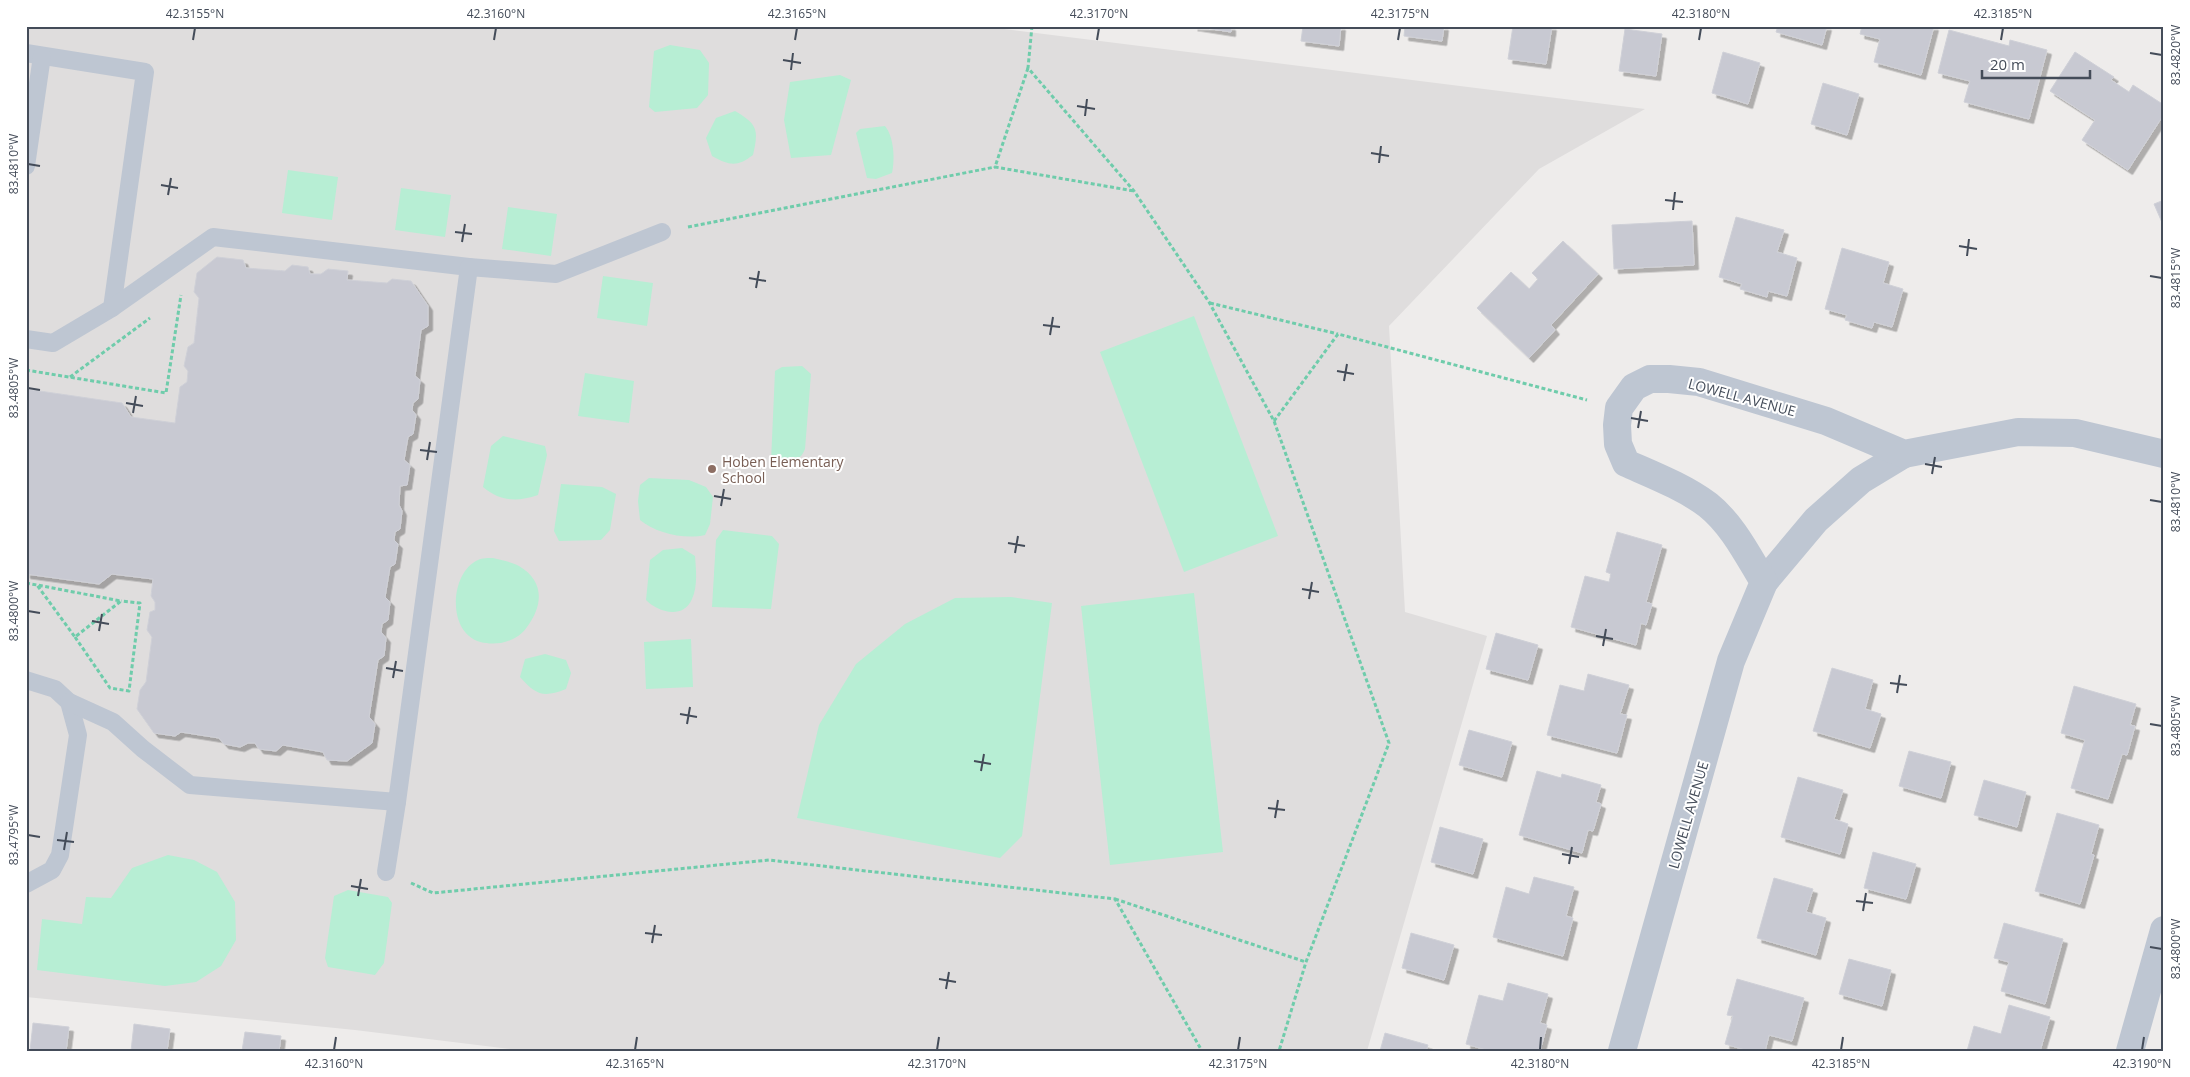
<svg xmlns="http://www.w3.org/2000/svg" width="2190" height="1077" font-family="'Open Sans',sans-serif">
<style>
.education{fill:#dfdddd}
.green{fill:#b7eed4}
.building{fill:#c8c9d2;stroke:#cfd0d7;filter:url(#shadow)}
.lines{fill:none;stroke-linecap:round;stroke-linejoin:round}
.path{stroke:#6fccab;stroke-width:3;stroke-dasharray:4 2.5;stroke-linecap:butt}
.service{stroke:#bec6d2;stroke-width:18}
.minor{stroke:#bec6d2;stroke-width:28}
.ticks{fill:none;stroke:#444c59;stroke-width:2}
.education-dot{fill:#8d6e63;stroke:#fff;stroke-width:2}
.labels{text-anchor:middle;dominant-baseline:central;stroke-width:4;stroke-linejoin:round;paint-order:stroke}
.street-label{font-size:14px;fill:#444c59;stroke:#fff}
.education-label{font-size:14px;fill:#785e54;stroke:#fff;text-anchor:start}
.neatline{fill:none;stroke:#444c59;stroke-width:2}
.ticks-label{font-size:12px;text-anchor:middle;fill:#444c59}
</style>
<defs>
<filter id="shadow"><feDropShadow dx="4.5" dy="4.5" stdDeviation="0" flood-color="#0004"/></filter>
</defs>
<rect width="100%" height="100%" fill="#eeeceb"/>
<!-- education -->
<polygon class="education" points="26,26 981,26 1645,109 1539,169 1389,326 1405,612 1487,636 1367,1051 527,1051 355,1030 26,997"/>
<!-- green -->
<g class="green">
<polygon points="670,45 700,50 709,63 708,95 697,108 655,112 649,107 654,51"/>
<polygon points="840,75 851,80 831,155 791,158 784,120 790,82"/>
<path d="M735,111C757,124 759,129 753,155C737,167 730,166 712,156L706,138L716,118Z"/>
<path d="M885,126C894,137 895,159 892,173L876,179L867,178L856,133L860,129Z"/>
<polygon points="288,170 338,177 332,220 282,213"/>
<polygon points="401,188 451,195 445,237 395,230"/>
<polygon points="508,207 557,214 551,256 502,249"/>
<polygon points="603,276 653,283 647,326 597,318"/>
<polygon points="1194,316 1278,536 1184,572 1100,352"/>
<path d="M802,366L811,374L805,449C799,465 786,461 771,461L775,371L782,367Z"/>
<polygon points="585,373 634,381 629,423 578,416"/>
<path d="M503,436L545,446L547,455L538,495C517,502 501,502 483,487L491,446Z"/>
<path d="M649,478L689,480L706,487L713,497L710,524L705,535C685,540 655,533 640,520L638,501L640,485Z"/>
<polygon points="561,484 602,487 616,494 610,530 601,540 559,541 554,531"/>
<polygon points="723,530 772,536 779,544 771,609 712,607 716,540"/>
<path d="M682,548L695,556C696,569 698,586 692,599C683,620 658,612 646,600L650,560L663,550Z"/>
<path d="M493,558C501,560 512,562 519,566C545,581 543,606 527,627C521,636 511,641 501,643C491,644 478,644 469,636C448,619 453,571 478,560C482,558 489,558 493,558Z"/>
<polygon points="1194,593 1223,852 1110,865 1081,606"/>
<polygon points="1011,597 1052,603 1022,836 1000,858 797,818 819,725 856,664 905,624 955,598"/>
<polygon points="691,639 693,687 646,689 644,642"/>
<path d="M545,654L566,660L571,673L566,689C543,698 536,695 520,677L525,659Z"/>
<polygon points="168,855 194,860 217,872 235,902 236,940 221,966 196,982 165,986 37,970 42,919 82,924 86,897 111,898 132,868"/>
<polygon points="348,890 388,897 392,903 384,963 375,975 328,967 325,958 334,896"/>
</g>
<!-- building -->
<g class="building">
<polygon points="1193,26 1231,26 1231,32"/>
<polygon points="1303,26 1341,26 1339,46 1301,41"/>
<polygon points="1405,26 1444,26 1442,41 1404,36"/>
<polygon points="1513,26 1552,26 1546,64 1508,59"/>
<polygon points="1778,26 1827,26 1822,45 1776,32"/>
<polygon points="1862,26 1934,26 1921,75 1874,62 1880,39 1860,34"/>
<polygon points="1625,29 1662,34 1656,76 1619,71"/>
<polygon points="1949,30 2009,46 2010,40 2047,50 2029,119 1964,102 1970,81 1938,73"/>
<polygon points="1723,52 1760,63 1748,104 1712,93"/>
<polygon points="2075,52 2114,77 2111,80 2129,92 2133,85 2164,105 2164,114 2128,170 2082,140 2095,120 2050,91"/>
<polygon points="1823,83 1859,94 1847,135 1811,124"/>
<polygon points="2164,200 2164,227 2154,204"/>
<polygon points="1736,217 1784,230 1777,252 1797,258 1787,296 1768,291 1767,297 1740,289 1742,284 1719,277"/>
<polygon points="1692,221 1694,265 1614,269 1612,225"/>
<polygon points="1563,241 1598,274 1551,325 1555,330 1529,358 1477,308 1511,272 1529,289 1538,279 1532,273"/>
<polygon points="1842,248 1889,262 1883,283 1903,289 1892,327 1874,322 1872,328 1845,320 1847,315 1825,309"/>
<polygon points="217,257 243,260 246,268 285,271 292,265 308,267 310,274 321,274 328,269 348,271 347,280 387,283 392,279 411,281 428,306 428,326 421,330 415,376 420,380 418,399 413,403 412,410 416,415 413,434 408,437 404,460 410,465 407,485 400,486 399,505 402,511 400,529 395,532 394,540 398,544 395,564 390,567 385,597 390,602 388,620 382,624 381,632 386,638 384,656 378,660 369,717 375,724 372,743 347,761 327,760 323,752 283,745 276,751 259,749 255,743 248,743 240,747 224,744 219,738 181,732 175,736 154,733 137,709 140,690 146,682 152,637 147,630 150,612 155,610 155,602 151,596 153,579 112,574 99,584 26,574 26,389 122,403 131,417 175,423 180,387 187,382 188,371 184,366 188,347 194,343 199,298 194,292 197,273"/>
<polygon points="1617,532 1662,545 1646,602 1652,604 1646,625 1641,623 1636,645 1571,627 1585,576 1609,582 1611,574 1606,572"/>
<polygon points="1496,633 1538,645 1528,680 1486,669"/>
<polygon points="1832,668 1873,680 1865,709 1881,714 1870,748 1813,731"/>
<polygon points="1588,674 1629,685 1620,714 1627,715 1617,753 1547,735 1560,685 1584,691"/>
<polygon points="2074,686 2136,704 2130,725 2135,726 2127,755 2122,754 2108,799 2071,788 2085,740 2061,733"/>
<polygon points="1469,730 1512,742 1502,777 1459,765"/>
<polygon points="1909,751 1951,762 1941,798 1899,786"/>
<polygon points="1537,771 1561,778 1562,774 1601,785 1596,802 1601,804 1593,831 1588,830 1582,853 1519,835"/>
<polygon points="1798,777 1843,790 1834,819 1848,824 1840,854 1781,837"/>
<polygon points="1984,780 2026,792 2017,827 1974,815"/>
<polygon points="2057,813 2099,825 2091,854 2094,855 2080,904 2035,891"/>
<polygon points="1440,827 1483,839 1473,874 1431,862"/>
<polygon points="1873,852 1916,864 1906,899 1864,888"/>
<polygon points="1534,877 1574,887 1566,916 1573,918 1563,956 1493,937 1506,887 1529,894"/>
<polygon points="1774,878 1813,889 1806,912 1826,918 1816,955 1757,938"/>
<polygon points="2004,923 2063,939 2045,1004 2001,991 2009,962 1994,958"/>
<polygon points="1411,933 1454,945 1444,980 1402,968"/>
<polygon points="1849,959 1891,970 1882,1006 1839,994"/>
<polygon points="1737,979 1804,998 1792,1041 1769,1035 1765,1051 1749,1051 1725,1044 1733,1016 1727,1015"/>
<polygon points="1508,983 1548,994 1540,1023 1547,1025 1540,1051 1490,1051 1466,1044 1479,995 1503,1001"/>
<polygon points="2009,1005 2050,1017 2040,1051 1967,1051 1974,1026 2001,1034"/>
<polygon points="33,1023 69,1027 66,1051 30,1051"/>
<polygon points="134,1024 170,1029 167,1051 131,1051"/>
<polygon points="245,1032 281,1036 279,1051 242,1051"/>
<polygon points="1385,1033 1428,1045 1426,1051 1380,1051"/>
</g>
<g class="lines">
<!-- path -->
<g class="path">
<polyline points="1032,26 1028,68 1134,191 1209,302 1274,421 1389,743 1306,962 1279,1051"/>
<polyline points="1028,68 995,167 1134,191"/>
<polyline points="688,227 995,167"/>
<polyline points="1210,303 1338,334"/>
<polyline points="26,370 166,393 181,295"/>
<polyline points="70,377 150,318"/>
<polyline points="1274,421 1338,334 1587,400"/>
<polyline points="26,583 37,585 121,601 75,637 37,585"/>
<polyline points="75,637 110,688 129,691 140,603 121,601"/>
<polyline points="411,883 433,893 769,860 1115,899 1202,1051"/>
<polyline points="1115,899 1306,962"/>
</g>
<!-- service -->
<g class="service">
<polyline points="26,53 145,72 112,308 53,343 26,339"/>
<polyline points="26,166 42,56"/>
<polyline points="112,308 213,237 469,267"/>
<polyline points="26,680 55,689 69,702 78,735 60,855 52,870 26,884"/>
<polyline points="69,702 113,722 143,749 190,785 397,802 469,267 556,274 662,232"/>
<polyline points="386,872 397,802"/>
</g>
<!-- minor -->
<g class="minor">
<polyline points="1764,582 1816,520 1861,480 1904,454"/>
<path d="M1622,1051L1731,661L1764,582C1748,556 1733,525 1708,505C1684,487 1653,475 1626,463L1618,444L1617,425L1619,408L1634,387L1650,379H1669L1699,382L1826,421L1904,454L2018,432L2075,433L2164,454"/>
<polyline points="2130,1051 2164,930"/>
</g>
</g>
<!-- ticks -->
<path class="ticks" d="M193,40L195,28M494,40L496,28M795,40L797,28M1097,40L1099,28M1398,40L1400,28M1699,40L1701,28M2001,40L2003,28M2150,53L2162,55M783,60L801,63M791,70L793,53M1077,106L1095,109M1085,116L1087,99M1371,153L1389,156M1379,163L1381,146M28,164L40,166M161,185L178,188M168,195L171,178M1665,200L1683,202M1673,210L1675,192M455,232L472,234M462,242L465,224M1959,246L1977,249M1967,256L1969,239M2150,276L2162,278M749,278L766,281M756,288L759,271M1043,325L1060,327M1050,335L1053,317M1337,371L1354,374M1344,381L1347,364M28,388L40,390M126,403L143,406M133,413L136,396M1631,418L1648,421M1638,428L1641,411M420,450L437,452M427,460L430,442M1925,464L1942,467M1932,474L1935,457M714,496L731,499M2150,500L2162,502M721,506L724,489M1008,543L1025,546M1015,553L1018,536M1302,589L1319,592M1309,599L1312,582M28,611L40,613M92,621L109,624M99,631L102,614M1596,636L1613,639M1603,646L1606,629M386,668L403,671M393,678L396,661M1890,683L1907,685M1897,693L1900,675M680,714L697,717M687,724L690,707M2150,724L2162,726M974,761L991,764M981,771L984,754M1268,808L1285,810M1275,818L1278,800M28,835L40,837M57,840L74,842M64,850L67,832M1562,854L1579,857M1569,864L1572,847M351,886L368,889M358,896L361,879M1856,901L1873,903M1863,911L1866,893M645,933L662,935M652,943L655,925M2150,947L2162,949M939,979L956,982M946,989L949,972M334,1050L336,1037M635,1050L637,1037M937,1050L939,1037M1238,1050L1240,1037M1540,1050L1541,1037M1841,1050L1843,1037M2142,1050L2144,1037"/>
<!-- markers -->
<circle class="education-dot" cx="712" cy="469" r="5"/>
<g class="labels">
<!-- street labels -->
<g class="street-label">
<text transform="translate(1742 397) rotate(15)">LOWELL AVENUE</text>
<text transform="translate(1688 815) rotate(-74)">LOWELL AVENUE</text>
</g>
<!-- education labels -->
<g class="education-label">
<text x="722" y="461">Hoben Elementary<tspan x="722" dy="16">School</tspan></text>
</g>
</g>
<!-- border -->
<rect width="2190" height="1077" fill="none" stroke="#ffffff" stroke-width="55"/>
<!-- scale -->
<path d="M1982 70v8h108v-8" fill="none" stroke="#444c59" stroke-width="2.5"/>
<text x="1990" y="70" font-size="15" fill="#444c59" stroke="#ffffff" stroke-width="4" paint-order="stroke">20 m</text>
<rect x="28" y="28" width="2134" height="1022" class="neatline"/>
<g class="ticks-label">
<text x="195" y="18">42.3155°N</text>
<text x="496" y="18">42.3160°N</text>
<text x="797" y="18">42.3165°N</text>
<text x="1099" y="18">42.3170°N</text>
<text x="1400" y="18">42.3175°N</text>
<text x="1701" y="18">42.3180°N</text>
<text x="2003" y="18">42.3185°N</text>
<text transform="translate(2176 55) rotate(-90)" y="4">83.4820°W</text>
<text transform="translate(14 164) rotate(-90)" y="4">83.4810°W</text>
<text transform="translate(2176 278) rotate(-90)" y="4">83.4815°W</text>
<text transform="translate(14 388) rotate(-90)" y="4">83.4805°W</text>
<text transform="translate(2176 502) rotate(-90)" y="4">83.4810°W</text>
<text transform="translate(14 611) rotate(-90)" y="4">83.4800°W</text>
<text transform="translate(2176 726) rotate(-90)" y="4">83.4805°W</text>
<text transform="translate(14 835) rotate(-90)" y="4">83.4795°W</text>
<text transform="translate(2176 949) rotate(-90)" y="4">83.4800°W</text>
<text x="334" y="1068">42.3160°N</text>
<text x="635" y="1068">42.3165°N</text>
<text x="937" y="1068">42.3170°N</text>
<text x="1238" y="1068">42.3175°N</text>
<text x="1540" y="1068">42.3180°N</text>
<text x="1841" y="1068">42.3185°N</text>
<text x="2142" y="1068">42.3190°N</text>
</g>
</svg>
